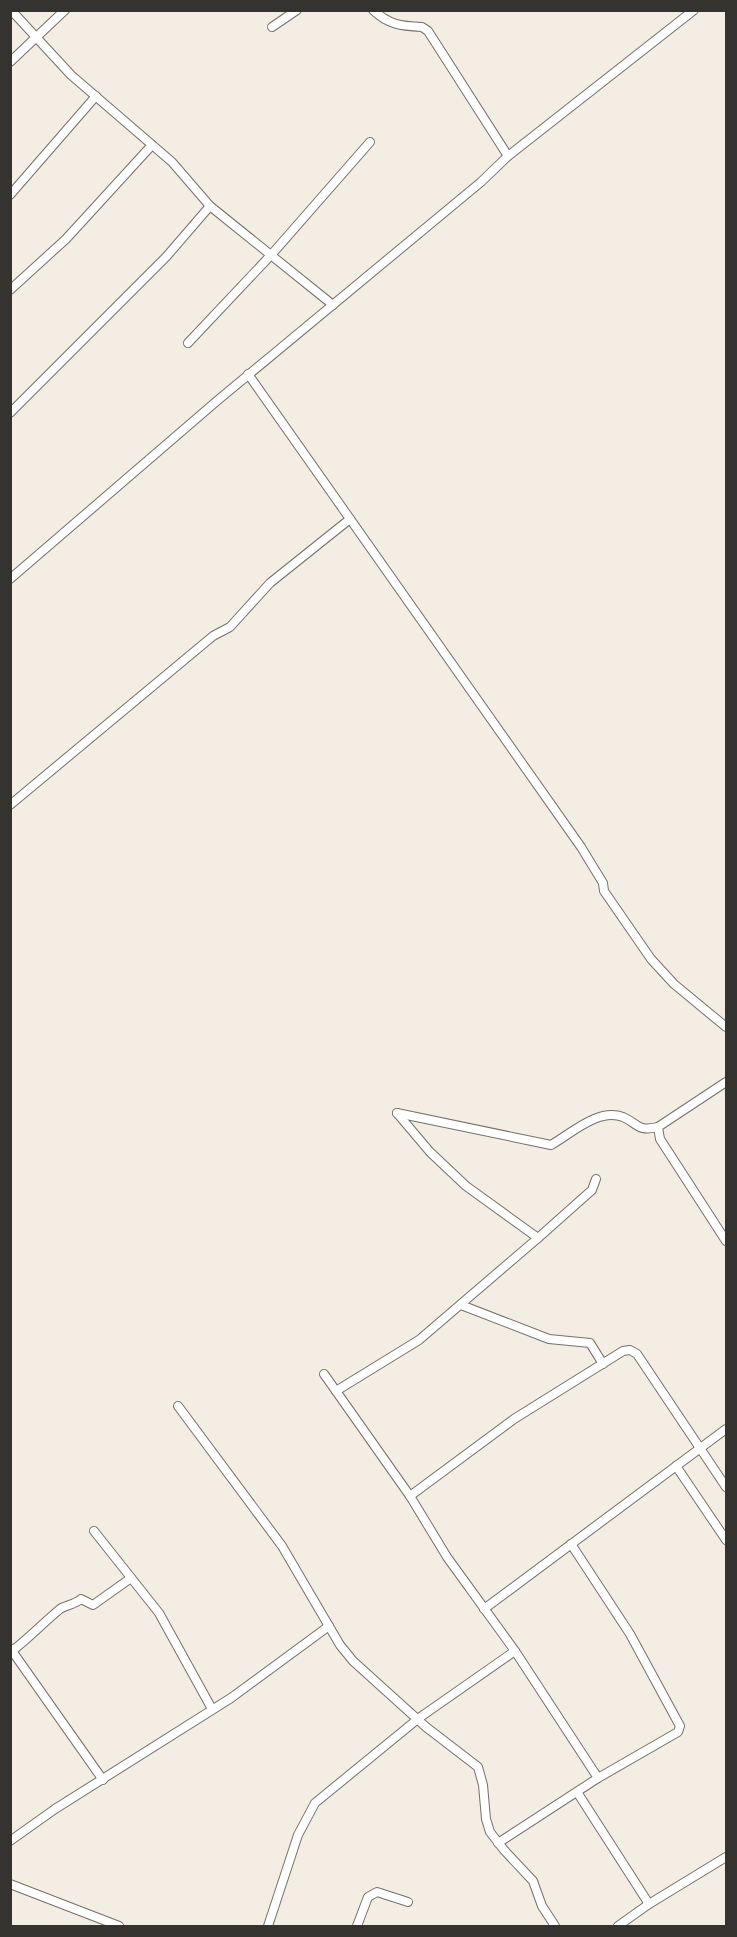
<svg xmlns="http://www.w3.org/2000/svg" width="737" height="1937" font-family="'Fira Sans Condensed',sans-serif">
<style>
.lines{fill:none;stroke-linecap:round;stroke-linejoin:round}
.street-casing{stroke:#767068;stroke-width:10}
.street{stroke:#fff;stroke-width:8}
</style>
<rect width="100%" height="100%" fill="#f3ede4"/>
<g class="lines">
<defs>
<g id="street">
<polyline points="11,10 71,75 172,162 210,206 333,305"/>
<path d="M373,10C389,25 401,26 422,27L428,31L508,156"/>
<polyline points="272,27 297,10"/>
<polyline points="10,62 65,10"/>
<polyline points="10,195 96,96"/>
<polyline points="10,290 66,239 152,145"/>
<polyline points="188,343 272,254 370,142"/>
<polyline points="248,374 581,847 603,883 604,891 651,959 674,984 726,1027"/>
<polyline points="10,413 166,257 210,206"/>
<polyline points="10,579 218,400 481,182 508,156 694,10"/>
<polyline points="10,805 213,636 230,627 270,583 350,519"/>
<polyline points="726,1082 658,1127 660,1139 726,1241"/>
<path d="M397,1113L551,1145C572,1133 598,1108 623,1117C639,1124 637,1132 658,1127"/>
<polyline points="538,1238 592,1190 596,1179"/>
<polyline points="461,1305 549,1339 590,1343 603,1364"/>
<polyline points="324,1374 410,1496 447,1557 515,1651 598,1778"/>
<polyline points="336,1391 419,1340 538,1238 466,1186 430,1152 397,1113"/>
<polyline points="178,1406 282,1546 340,1645 353,1661 426,1727 478,1767 483,1785 486,1819 490,1832 504,1850 533,1881 542,1906 555,1926"/>
<polyline points="676,1466 726,1540"/>
<polyline points="410,1496 514,1419 623,1351 630,1350 637,1354 726,1487"/>
<polyline points="94,1531 159,1613 212,1709"/>
<polyline points="484,1609 726,1429"/>
<polyline points="10,1648 103,1780"/>
<path d="M12,1651C29,1638 43,1623 60,1609C66,1605 74,1605 81,1599L93,1605L131,1578"/>
<polyline points="577,1792 649,1904"/>
<polyline points="10,1841 55,1809 231,1698 329,1626"/>
<polyline points="498,1843 598,1778 678,1732 680,1726 630,1634 571,1544"/>
<polyline points="10,1884 119,1926"/>
<polyline points="268,1926 298,1835 315,1803 419,1718 515,1651"/>
<polyline points="357,1926 368,1897 377,1892 408,1902"/>
<polyline points="618,1926 649,1904 726,1857"/>
</g>
</defs>
<!-- street casing -->
<use href="#street" class="street-casing"/>
<!-- street -->
<use href="#street" class="street"/>
</g>
<!-- border -->
<rect width="737" height="1937" fill="none" stroke="#35332f" stroke-width="24"/>
</svg>
